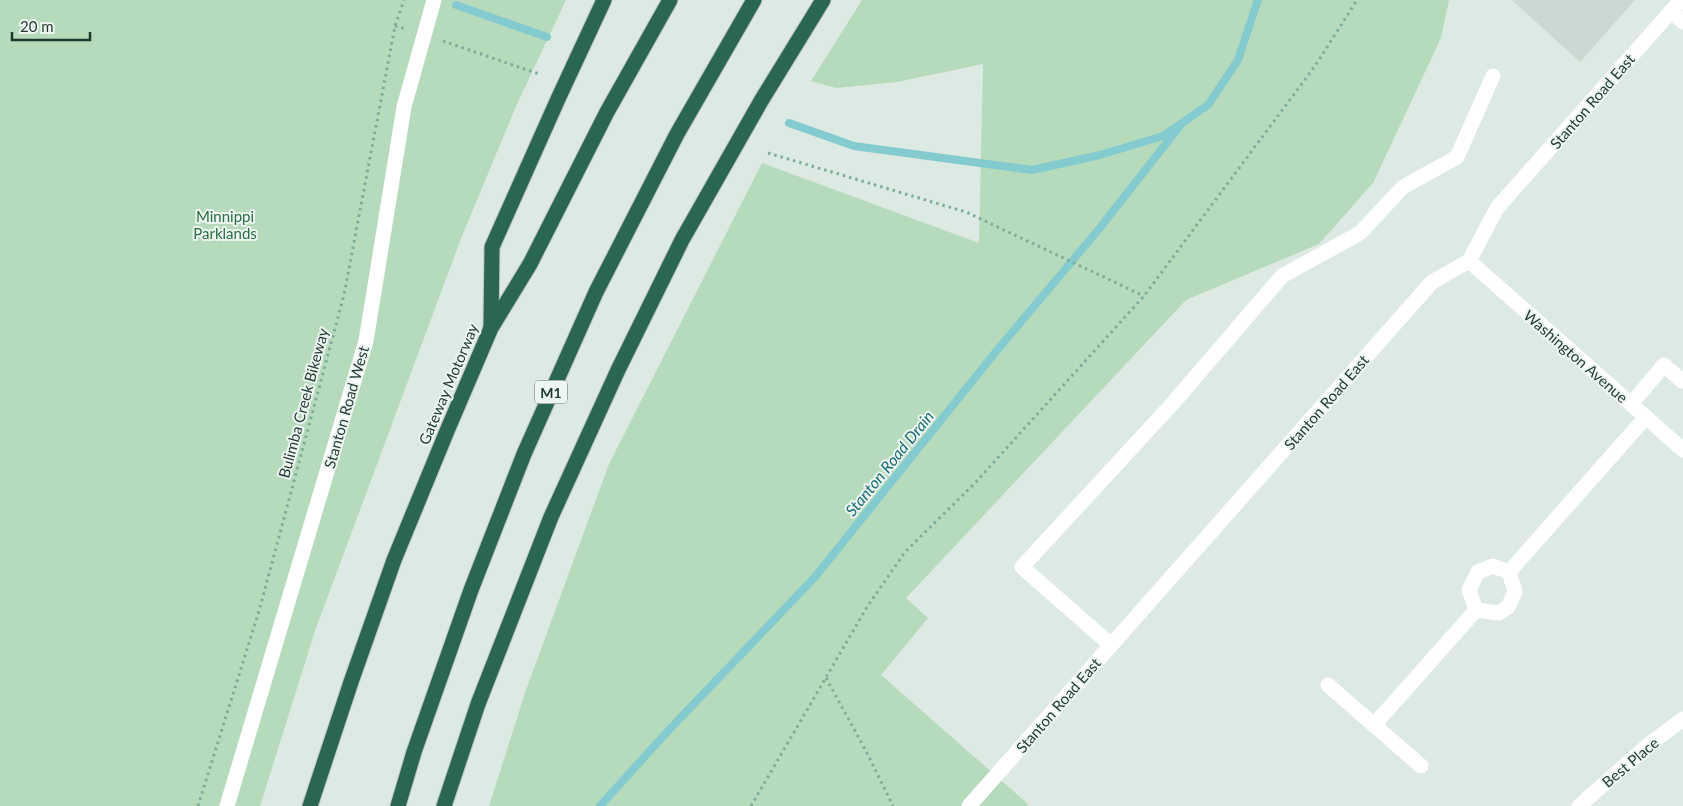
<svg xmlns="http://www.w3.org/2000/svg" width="1683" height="806" font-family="Lato,sans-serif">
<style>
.built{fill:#ccd9d2}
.green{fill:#b5dbbc}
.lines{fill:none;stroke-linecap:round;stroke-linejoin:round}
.stream{stroke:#84cbd0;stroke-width:8}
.highway-casing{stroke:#bcc4c1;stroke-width:17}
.path{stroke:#7dad9a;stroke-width:3;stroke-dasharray:2.5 4;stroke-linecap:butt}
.minor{stroke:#fff;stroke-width:15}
.highway{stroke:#2b6554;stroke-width:15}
.labels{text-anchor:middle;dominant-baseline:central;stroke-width:4;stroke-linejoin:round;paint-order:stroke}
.shield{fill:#edf6f1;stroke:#5d726a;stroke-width:1}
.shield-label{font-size:14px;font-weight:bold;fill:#1f3930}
.street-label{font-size:15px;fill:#1f3930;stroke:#edf6f1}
.park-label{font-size:15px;fill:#296f3f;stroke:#edf6f1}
.water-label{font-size:16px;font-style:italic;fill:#1a6d74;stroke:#edf6f1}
</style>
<rect width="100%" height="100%" fill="#dde9e3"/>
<!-- built -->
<polygon class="built" points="1512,0 1635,0 1580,62"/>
<!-- green -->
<g class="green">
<polygon points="0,0 566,0 517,104 462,236 316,628 260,806 0,806"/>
<polygon points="862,0 1449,0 1441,38 1373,183 1319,244 1186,300 906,598 928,618 881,675 1028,804 1027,806 489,806 526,690 609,464 762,163 979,243 983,64 897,82 836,88 811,81"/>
</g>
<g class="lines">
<!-- stream -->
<g class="stream">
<polyline points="456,5 547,37"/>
<polyline points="789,123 854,146 1032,170 1100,155 1163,136 1208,105 1238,60 1258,0"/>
<polyline points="600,806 667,732 815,577 994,354 1099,229 1183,122"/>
</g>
<defs>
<g id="highway">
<polyline points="491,326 492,247 558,99 604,0"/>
<polyline points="310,806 351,682 394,560 447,431 491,328 530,264 607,112 670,0"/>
<polyline points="398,806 414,752 471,590 524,454 596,292 677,134 754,0"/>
<polyline points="444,806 478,704 551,517 618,370 682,240 761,101 823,0"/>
</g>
</defs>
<!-- highway casing -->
<use href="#highway" class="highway-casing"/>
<!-- path -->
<g class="path">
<polyline points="395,26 406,29"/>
<polyline points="443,41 539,74"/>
<polyline points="768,153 966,212 1144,296"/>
<polyline points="826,678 866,751 893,806"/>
<polyline points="198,806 259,611 344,295 395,26 404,0"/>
<polyline points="751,806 867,607 905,552 976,482 1144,296 1315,66 1357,0"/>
</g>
<!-- minor -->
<g class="minor">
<polyline points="1671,11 1683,22"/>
<polyline points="1469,261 1683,450"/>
<polyline points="1631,404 1664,365 1682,381 1683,380"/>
<polygon points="1493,566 1509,572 1515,592 1508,607 1499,613 1476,610 1469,590 1478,572"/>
<polyline points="1509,572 1646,417"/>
<polyline points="1111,645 1022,567 1173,403 1282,276 1360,233 1403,187 1457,157 1493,76"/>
<polyline points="1328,685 1421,766"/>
<polyline points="1374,725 1476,610"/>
<polyline points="227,806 366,341 404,107 434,0"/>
<polyline points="969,806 1432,282 1469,261 1497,208 1681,0"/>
<polyline points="1579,806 1647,746 1683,719"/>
</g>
<!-- highway -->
<use href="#highway" class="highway"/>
</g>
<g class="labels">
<!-- shield labels -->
<rect class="shield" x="535" y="380.5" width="32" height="23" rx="4"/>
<g class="shield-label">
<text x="551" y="392">M1</text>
</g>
<!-- street labels -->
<g class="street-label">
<text transform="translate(1592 101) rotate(-49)">Stanton Road East</text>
<text transform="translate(1576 356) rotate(41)">Washington Avenue</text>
<text transform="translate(448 384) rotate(-67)">Gateway Motorway</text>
<text transform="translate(1326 402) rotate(-49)">Stanton Road East</text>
<text transform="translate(303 403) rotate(-75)">Bulimba Creek Bikeway</text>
<text transform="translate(346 407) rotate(-74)">Stanton Road West</text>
<text transform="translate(1058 705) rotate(-49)">Stanton Road East</text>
<text transform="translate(1630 762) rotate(-40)">Best Place</text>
</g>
<!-- park labels -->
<g class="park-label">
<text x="225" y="216">Minnippi<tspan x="225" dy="17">Parklands</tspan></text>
</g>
<!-- water labels -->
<g class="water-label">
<text transform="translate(889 463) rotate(-51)">Stanton Road Drain</text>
</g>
</g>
<!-- scale -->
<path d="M12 32v8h78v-8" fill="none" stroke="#1f3930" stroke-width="2.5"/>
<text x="20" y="32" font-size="15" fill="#1f3930" stroke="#edf6f1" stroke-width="4" paint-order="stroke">20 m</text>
</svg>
